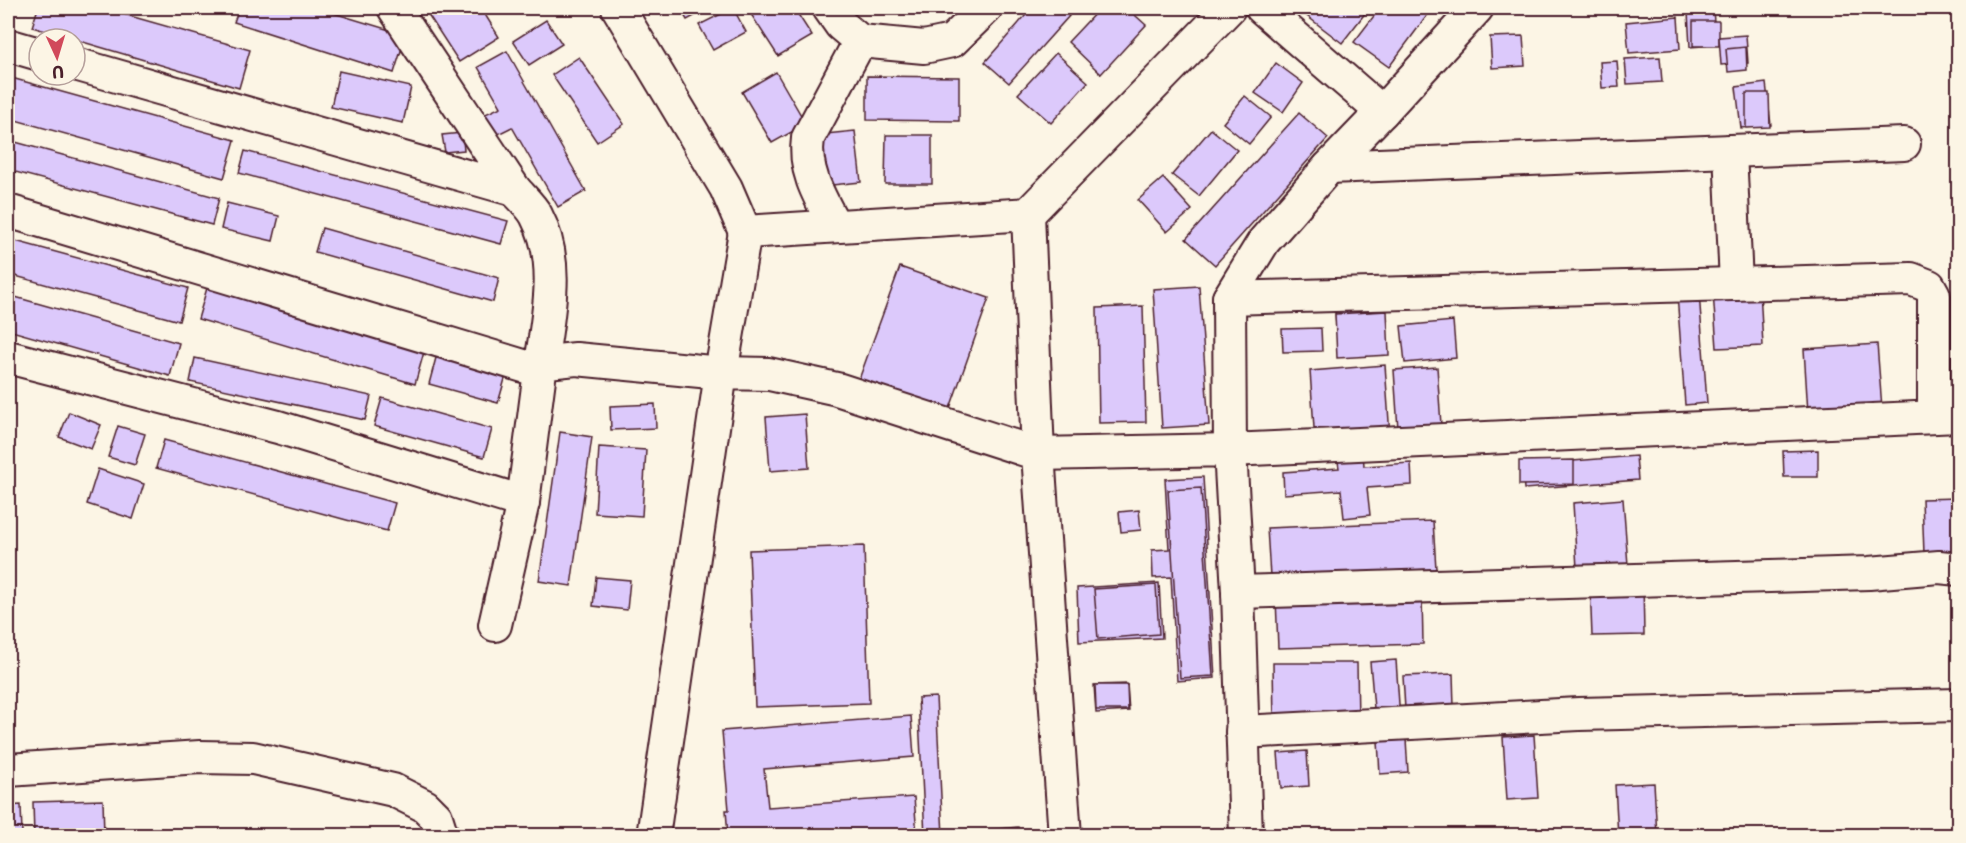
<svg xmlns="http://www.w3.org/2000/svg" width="1966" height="843" font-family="'Playpen Sans',sans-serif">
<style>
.building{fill:#dcc9fb;stroke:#4a1f2b;stroke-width:1.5}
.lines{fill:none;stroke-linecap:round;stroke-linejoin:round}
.street-casing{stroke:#4a1f2b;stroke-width:36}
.street{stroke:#fcf5e5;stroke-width:32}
</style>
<rect width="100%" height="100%" fill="#fcf5e5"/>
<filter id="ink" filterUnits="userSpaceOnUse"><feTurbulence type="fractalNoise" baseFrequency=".0167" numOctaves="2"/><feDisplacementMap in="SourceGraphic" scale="12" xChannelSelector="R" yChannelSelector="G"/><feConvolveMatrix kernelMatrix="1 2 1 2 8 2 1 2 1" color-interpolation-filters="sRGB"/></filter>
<g filter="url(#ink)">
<!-- building -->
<g class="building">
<polygon points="38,8 102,8 250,50 239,88 32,27"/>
<polygon points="239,8 317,8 406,35 394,73 234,22"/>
<polygon points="424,8 481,8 499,37 459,62"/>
<polygon points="680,8 709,8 687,20"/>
<polygon points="733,8 746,32 713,50 699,25"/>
<polygon points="747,8 794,8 812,36 778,56"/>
<polygon points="1032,8 1058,8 1069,16 1009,83 985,62"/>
<polygon points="1100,8 1127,8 1146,25 1101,74 1068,42"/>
<polygon points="1301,8 1361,8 1366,12 1342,43 1299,10"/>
<polygon points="1380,8 1428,8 1426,10 1429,13 1389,67 1354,42"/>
<polygon points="1713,10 1716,45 1690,47 1688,12"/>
<polygon points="1678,17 1680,49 1629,53 1626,22"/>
<polygon points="546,20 562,44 529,65 513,41"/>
<rect x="1693" y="21" width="26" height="25"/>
<polygon points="1746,35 1748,63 1721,65 1719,37"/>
<polygon points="1523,36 1525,66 1492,68 1490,37"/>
<polygon points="1746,47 1747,70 1728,72 1726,49"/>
<polygon points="507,51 586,191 558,207 512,127 492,137 481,116 501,107 478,67"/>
<polygon points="1056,53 1088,82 1051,123 1018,94"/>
<polygon points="579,57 624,124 597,142 552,75"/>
<polygon points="1660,57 1662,82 1627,84 1625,59"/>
<polygon points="1617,61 1619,87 1602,88 1600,62"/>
<polygon points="1276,63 1303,83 1283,112 1255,93"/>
<polygon points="339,71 411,87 403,123 331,107"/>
<polygon points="776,72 806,124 772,143 742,92"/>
<polygon points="867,76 959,77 959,121 867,120"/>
<polygon points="8,77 235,140 224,178 8,118"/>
<polygon points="1766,83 1771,125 1741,128 1736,87"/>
<polygon points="1746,93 1769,93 1770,127 1746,128"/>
<polygon points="1245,96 1271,117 1249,144 1223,123"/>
<polygon points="1299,113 1328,138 1215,265 1186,239"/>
<polygon points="1211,129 1237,150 1199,196 1172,175"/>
<polygon points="855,131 861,182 822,186 816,135"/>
<polygon points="462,133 464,150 445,152 442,135"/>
<polygon points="886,135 932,135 932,184 885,184"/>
<polygon points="8,140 219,198 212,225 8,170"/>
<polygon points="245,151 508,221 501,244 239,173"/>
<polygon points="1163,178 1192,210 1167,232 1138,200"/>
<polygon points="227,203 279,216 273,241 221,229"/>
<polygon points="322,228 499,278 493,302 315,252"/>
<polygon points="8,239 188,288 179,321 8,274"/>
<polygon points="900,267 989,298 948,414 858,382"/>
<polygon points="1199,286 1209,425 1162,428 1153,289"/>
<polygon points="207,288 424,352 415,384 198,319"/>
<polygon points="1760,289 1763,346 1717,348 1713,292"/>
<polygon points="1699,292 1707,403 1685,405 1677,294"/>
<polygon points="8,295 179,343 170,376 8,330"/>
<polygon points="1143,306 1146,422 1099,423 1097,308"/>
<polygon points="1384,306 1388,350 1338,353 1335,311"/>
<polygon points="1387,311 1389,355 1337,358 1335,314"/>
<polygon points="1453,321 1456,358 1405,363 1401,326"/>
<polygon points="1321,328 1322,351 1283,352 1282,329"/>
<polygon points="1877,344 1882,408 1808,413 1804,349"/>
<polygon points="437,354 507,372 498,403 429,384"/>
<polygon points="195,358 371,396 365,420 190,382"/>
<polygon points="1385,365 1390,436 1315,442 1310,371"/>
<polygon points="1437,367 1441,425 1398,429 1394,370"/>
<polygon points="382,398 492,429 484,457 374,426"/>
<polygon points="655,404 656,428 611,430 610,406"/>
<polygon points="69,412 101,425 91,449 59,437"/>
<polygon points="805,414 809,468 770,471 766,417"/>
<polygon points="118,426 145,434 135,465 108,457"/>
<polygon points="560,432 592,437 571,586 539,581"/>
<polygon points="164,440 395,503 387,531 156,468"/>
<polygon points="599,447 646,450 642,516 595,513"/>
<polygon points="1818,450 1818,477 1784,477 1783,451"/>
<polygon points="1363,452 1364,466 1411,463 1412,485 1367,488 1370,515 1344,518 1341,490 1284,494 1283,472 1339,468 1337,455"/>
<polygon points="1636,456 1638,480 1524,489 1522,465"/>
<polygon points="1574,460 1574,484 1519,485 1519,461"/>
<polygon points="8,461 14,463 8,483"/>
<polygon points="98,469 144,484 133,519 87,504"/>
<polygon points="1203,477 1215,678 1177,681 1171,577 1153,578 1152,550 1169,549 1165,479"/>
<polygon points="1201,488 1213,676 1180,678 1168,490"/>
<polygon points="1958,498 1958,553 1924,554 1922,499"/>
<polygon points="1623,499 1628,565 1577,568 1573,503"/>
<polygon points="1139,510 1141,530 1121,532 1119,512"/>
<polygon points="1433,521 1436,569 1270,576 1267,528"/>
<polygon points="864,546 869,703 755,707 749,550"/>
<polygon points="596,577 630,580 627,610 593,606"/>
<polygon points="1643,582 1644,635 1592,636 1590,584"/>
<polygon points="1159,583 1162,638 1079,642 1077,588"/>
<polygon points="1156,585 1159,634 1098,639 1094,589"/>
<polygon points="1422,594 1423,644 1278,648 1276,598"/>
<polygon points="1396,660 1400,719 1375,720 1370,662"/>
<polygon points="1273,663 1357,663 1358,722 1274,723"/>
<polygon points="1453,674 1454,707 1405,709 1403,676"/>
<polygon points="1127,684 1129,711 1096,713 1094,685"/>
<polygon points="1095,685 1127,685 1128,710 1096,710"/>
<polygon points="936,697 943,836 925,836 918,698"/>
<polygon points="911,716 914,757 764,769 768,807 914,797 917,835 728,836 726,810 729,810 722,731"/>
<polygon points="1534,735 1538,798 1507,800 1503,737"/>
<polygon points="1406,739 1408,772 1380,774 1378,741"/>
<polygon points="1307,751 1309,786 1281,788 1278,753"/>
<polygon points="1654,783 1657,836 1618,836 1615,785"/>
<polygon points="103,800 104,836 34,836 33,802"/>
<polygon points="21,805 22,834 8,834 8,806"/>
<polygon points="1018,827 1019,836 980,836 979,831"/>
</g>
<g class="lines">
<defs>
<g id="street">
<polyline points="618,8 726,188 745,232 1028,214 1229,8"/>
<polyline points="829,8 841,25 860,41 924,47 952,41 986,8"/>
<polyline points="1262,8 1382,112 1477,8"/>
<polyline points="8,45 39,54"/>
<polyline points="75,64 515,190"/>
<polyline points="1382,112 1329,167 1264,241 1229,298 1230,450 1958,416"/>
<polyline points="1730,151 1736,284"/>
<polyline points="1329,167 1904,144"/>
<path d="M8,211L540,371C547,319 562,264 536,215C531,206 521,197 515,190L394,8"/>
<polyline points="1028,214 1038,454 1065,836"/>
<path d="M835,226C820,198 803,170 808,138L860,41"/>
<polyline points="1229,298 1911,279 1929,286 1934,295 1934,417"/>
<polyline points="8,357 278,427 523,502"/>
<polyline points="1238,592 1869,573 1939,567 1958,569"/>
<polyline points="495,625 523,502 540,371 547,362 576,359 721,373 745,232"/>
<polyline points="1242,732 1579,714 1958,705"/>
<polyline points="8,770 200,757 253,758 393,790 425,806 436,817 442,836"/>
<polyline points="653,836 721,373 769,374 837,389 1038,454 1230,450 1238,592 1246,836"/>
</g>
</defs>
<!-- street casing -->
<use href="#street" class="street-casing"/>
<!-- street -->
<use href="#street" class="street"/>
</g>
</g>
<!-- margin -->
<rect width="1966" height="843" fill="none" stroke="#fcf5e5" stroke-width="30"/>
<rect x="15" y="15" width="1936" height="813" fill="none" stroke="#4a1f2b" stroke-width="2" filter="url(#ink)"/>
<!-- north arrow -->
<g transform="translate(57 57) rotate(176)"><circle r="28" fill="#fcf5e5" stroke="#b59f9b" stroke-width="1.5"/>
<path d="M0-4.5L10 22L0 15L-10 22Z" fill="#d1495b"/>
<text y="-9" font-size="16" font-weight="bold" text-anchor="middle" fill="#4a1f2b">U</text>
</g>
</svg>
